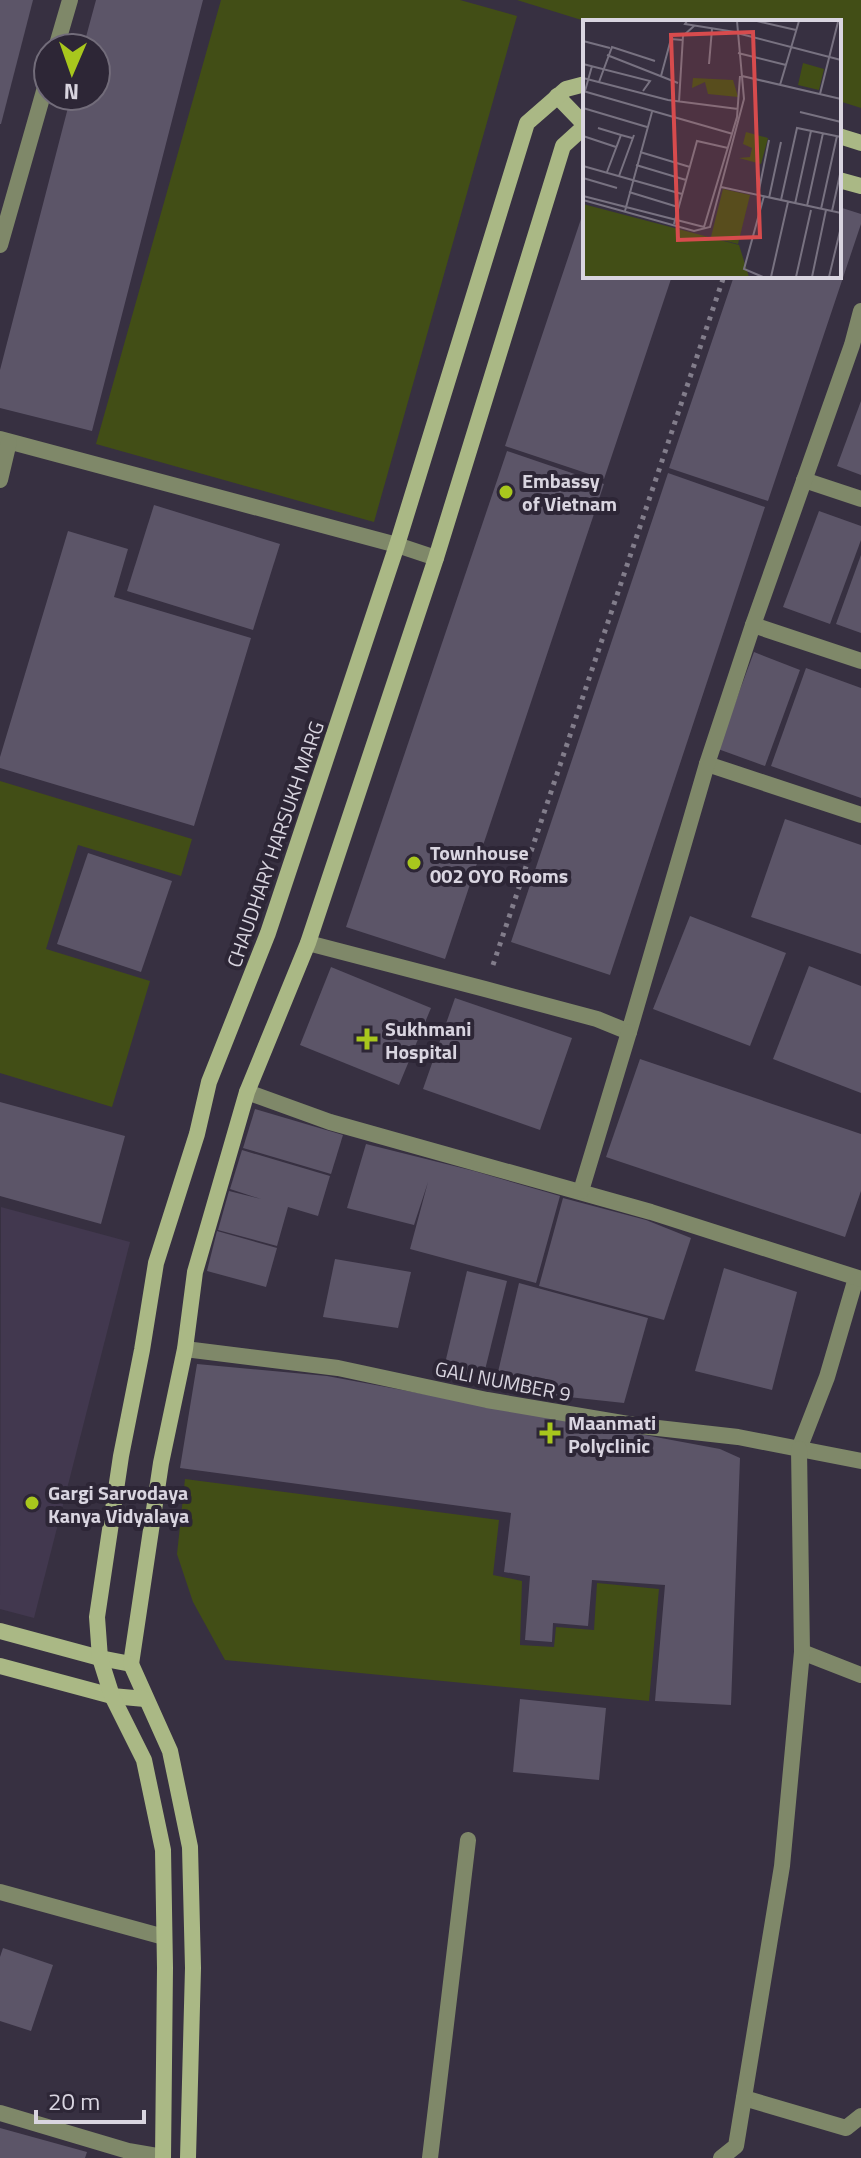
<svg xmlns="http://www.w3.org/2000/svg" width="861" height="2158" font-family="'Titillium Web',sans-serif">
<style>
.built{fill:#42384f}
.green{fill:#424e16}
.building{fill:#5c5568}
.lines{fill:none;stroke-linecap:round;stroke-linejoin:round}
.path{stroke:#827d8b;stroke-width:5;stroke-dasharray:4 6;stroke-linecap:butt}
.lane{stroke:#7f8869;stroke-width:16}
.street{stroke:#7f8869;stroke-width:16}
.secondary{stroke:#aab885;stroke-width:16}
.poi-dot{fill:#a8c71d;stroke:#2d2636;stroke-width:3}
.labels{text-anchor:middle;dominant-baseline:central;stroke-width:8;stroke-linejoin:round;paint-order:stroke}
.poi-label{font-size:20px;font-weight:bold;fill:#d9d5e0;stroke:#2d2636;text-anchor:start}
.street-label{font-size:20px;fill:#d9d5e0;stroke:#2d2636}
.inset-road{fill:none;stroke:#787281;stroke-width:2}
.view{fill:#d74b4d;fill-opacity:0.15;stroke:#d74b4d;stroke-width:4}
.inset-edge{fill:none;stroke:#d9d5e0;stroke-width:4}
</style>
<rect width="100%" height="100%" fill="#373041"/>
<!-- built -->
<polygon class="built" points="1,1207 130,1242 34,1618 0,1609"/>
<!-- green -->
<g class="green">
<polygon points="221,0 460,0 517,16 374,522 96,444"/>
<polygon points="517,0 861,0 861,108 839,101 839,22 588,22"/>
<polygon points="0,781 192,839 181,876 78,845 46,949 150,981 112,1107 0,1073"/>
<polygon points="185,1479 499,1520 493,1575 522,1581 520,1645 554,1647 556,1627 594,1630 597,1583 659,1589 649,1701 225,1660 193,1602 177,1554"/>
</g>
<!-- building -->
<g class="building">
<polygon points="0,0 33,0 1,124 0,124"/>
<polygon points="96,0 203,0 92,431 0,408 0,370 71,96 96,96 96,48 83,48"/>
<polygon points="839,207 861,214 861,224 768,501 669,468 734,276 839,276"/>
<polygon points="584,210 585,276 672,276 604,479 505,446"/>
<polygon points="861,401 861,475 837,466"/>
<polygon points="507,451 604,484 445,959 346,927"/>
<polygon points="668,473 765,507 610,975 511,942"/>
<polygon points="154,505 280,544 253,630 127,591"/>
<polygon points="819,511 861,526 861,540 830,624 783,607"/>
<polygon points="68,531 128,549 114,597 251,638 194,826 0,768 0,757"/>
<polygon points="861,555 861,633 836,624"/>
<polygon points="754,652 800,670 765,766 718,749"/>
<polygon points="806,668 861,688 861,798 771,766"/>
<polygon points="785,819 861,845 861,954 751,917"/>
<polygon points="88,853 172,881 141,972 57,944"/>
<polygon points="690,916 786,953 750,1046 653,1009"/>
<polygon points="809,966 861,986 861,1093 773,1059"/>
<polygon points="331,967 431,1008 399,1085 300,1045"/>
<polygon points="455,998 572,1038 540,1130 423,1089"/>
<polygon points="640,1059 861,1134 861,1191 845,1237 606,1157"/>
<polygon points="0,1102 125,1136 101,1224 0,1196"/>
<polygon points="255,1109 343,1135 331,1174 243,1148"/>
<polygon points="366,1144 474,1171 560,1196 536,1283 410,1249 428,1182 414,1225 347,1208"/>
<polygon points="242,1150 330,1176 318,1216 288,1207 277,1246 218,1230 229,1191 261,1199 230,1189"/>
<polygon points="563,1198 646,1220 691,1238 664,1320 539,1286"/>
<polygon points="217,1231 277,1248 266,1287 207,1271"/>
<polygon points="335,1259 411,1272 398,1328 323,1317"/>
<polygon points="724,1268 797,1292 772,1390 695,1371"/>
<polygon points="467,1271 507,1281 481,1386 442,1376"/>
<polygon points="519,1283 648,1318 624,1403 494,1389"/>
<polygon points="197,1364 327,1376 720,1449 740,1458 731,1705 655,1701 665,1585 592,1580 588,1626 553,1623 552,1642 525,1640 530,1576 504,1572 511,1513 180,1468"/>
<polygon points="520,1699 606,1708 599,1780 513,1772"/>
<polygon points="3,1948 53,1965 31,2031 0,2021 0,1957"/>
<polygon points="0,2128 87,2152 85,2158 0,2158"/>
</g>
<g class="lines">
<!-- path -->
<polyline class="path" points="493,965 724,276"/>
<!-- lane -->
<polyline class="lane" points="799,1449 827,1377 856,1278"/>
<!-- street -->
<g class="street">
<polyline points="56,48 70,0"/>
<polyline points="0,245 48,77"/>
<polyline points="0,439 397,545 436,558"/>
<polyline points="0,480 9,442"/>
<polyline points="804,480 861,499"/>
<polyline points="753,625 861,661"/>
<polyline points="707,764 861,815"/>
<polyline points="308,943 485,989 597,1019 629,1032 707,764 753,625 852,345 861,311"/>
<polyline points="247,1092 330,1122 651,1212 861,1279"/>
<polyline points="581,1191 629,1032"/>
<polyline points="185,1349 338,1368 487,1400 640,1426 738,1437 861,1461"/>
<polyline points="802,1652 861,1675"/>
<polyline points="0,1892 164,1937"/>
<polyline points="744,2098 846,2128 861,2116"/>
<polyline points="0,2113 128,2151 163,2157"/>
<polyline points="430,2158 468,1840"/>
<polyline points="721,2158 736,2146 782,1866 802,1652 799,1449"/>
</g>
<!-- secondary -->
<g class="secondary">
<polyline points="557,96 585,125"/>
<polyline points="839,136 861,143"/>
<polyline points="839,180 861,186"/>
<polyline points="0,1631 100,1658 131,1664"/>
<polyline points="131,1664 161,1463 185,1349 195,1272 247,1092 308,943 436,558 563,146 585,126"/>
<polyline points="131,1664 170,1751 190,1847 193,1968 188,2158"/>
<polyline points="0,1666 112,1696 145,1699"/>
<polyline points="163,2158 165,1968 163,1850 144,1760 112,1696 100,1658 97,1617 121,1456 142,1350 156,1263 197,1134 209,1082 268,933 397,545 527,123 566,89 585,84"/>
</g>
</g>
<!-- markers -->
<g class="poi-dot">
<circle cx="506" cy="492" r="8"/>
<circle cx="414" cy="863" r="8"/>
<path d="M363 1027h8v8h8v8h-8v8h-8v-8h-8v-8h8z"/>
<path d="M546 1421h8v8h8v8h-8v8h-8v-8h-8v-8h8z"/>
<circle cx="32" cy="1503" r="8"/>
</g>
<g class="labels">
<!-- poi labels -->
<g class="poi-label">
<text x="522" y="480">Embassy<tspan x="522" dy="23">of Vietnam</tspan></text>
<text x="430" y="852">Townhouse<tspan x="430" dy="23">002 OYO Rooms</tspan></text>
<text x="385" y="1028">Sukhmani<tspan x="385" dy="23">Hospital</tspan></text>
<text x="568" y="1422">Maanmati<tspan x="568" dy="23">Polyclinic</tspan></text>
<text x="48" y="1492">Gargi Sarvodaya<tspan x="48" dy="23">Kanya Vidyalaya</tspan></text>
</g>
<!-- street labels -->
<g class="street-label">
<text transform="translate(275 844) rotate(-71)">CHAUDHARY HARSUKH MARG</text>
<text transform="translate(503 1381) rotate(11)">GALI NUMBER 9</text>
</g>
</g>
<!-- overview -->
<g transform="translate(583 20)">
<rect width="258" height="258" fill="#373041"/>
<path d="M220,43L241,49L236,70L215,65ZM110,58L150,60L155,77L125,74L122,62L109,68ZM163,112L185,118L178,144L156,138L167,137L169,128L160,124ZM140,169L167,175L155,224L128,217ZM0,184L156,225L166,257H0Z" fill="#424e16"/>
<path class="inset-road" d="M104,1L102,4L152,12M174,1L213,10M154,13L258,40M0,21L27,28M155,33L203,45M24,35L95,63M0,44L67,61L60,71M126,44L129,9M78,56L88,19L99,20M159,56L258,79M0,58L85,80L155,89M16,62L29,27L72,41M197,65L216,1M0,71L150,114M2,71L9,46M237,74L255,2M96,82L100,16L111,6M0,88L64,107M217,92L258,102M15,108L38,115M0,116L33,127M57,132L107,147M53,145L103,160M0,146L99,174M24,152L38,115L49,118M36,156L51,115M0,158L34,168M138,167L258,193M46,172L95,187M175,175L186,120M0,176L121,207L154,97L157,56M186,178L198,122M0,180L111,211L127,207L161,79L154,1M198,180L214,108L258,117M212,184L228,111M224,186L240,113M238,189L254,116M42,191L69,92M249,191L258,150M91,204L114,121L145,128M180,257L161,249L181,176M188,257L205,182M213,257L228,190M229,257L243,190M246,257L258,207"/>
<path class="view" d="M170,12L177,217L95,220L88,15Z"/>
<rect width="258" height="258" class="inset-edge"/>
</g>
<!-- north arrow -->
<g transform="translate(72 72) rotate(182)"><circle r="38" fill="#2d2636" stroke="#726c7a" stroke-width="2"/>
<path d="M0-6L14 30L0 20L-14 30Z" fill="#a8c71d"/>
<text y="-12" font-size="22" font-weight="bold" text-anchor="middle" fill="#d9d5e0">N</text>
</g>
<!-- scale -->
<path d="M36 2110v12h108v-12" fill="none" stroke="#d9d5e0" stroke-width="4"/>
<text x="48" y="2110" font-size="24" fill="#d9d5e0" stroke="#2d2636" stroke-width="6" paint-order="stroke">20 m</text>
</svg>
